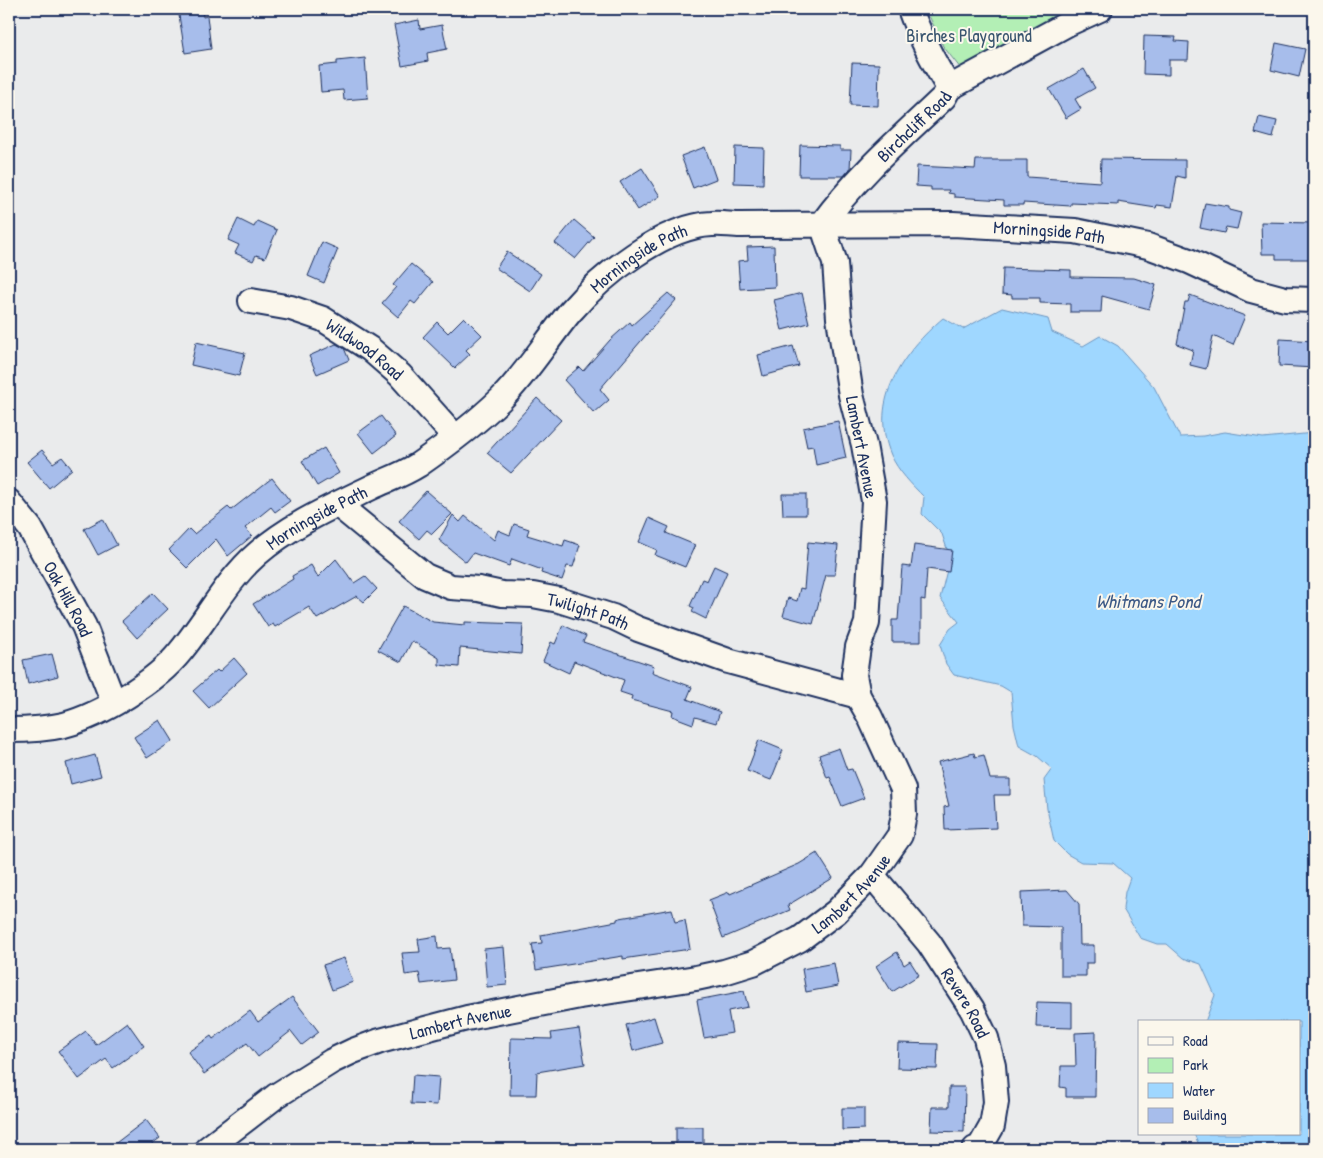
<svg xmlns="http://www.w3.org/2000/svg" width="1323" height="1158" font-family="'Patrick Hand',sans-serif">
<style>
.green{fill:#b3efb5;stroke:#678f8a}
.water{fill:#9fd7ff;stroke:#6a94bf}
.building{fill:#a7bdeb;stroke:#1b2f5e}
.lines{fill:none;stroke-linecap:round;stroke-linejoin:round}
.street-casing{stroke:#1b2f5e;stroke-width:28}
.street{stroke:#fbf7ec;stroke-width:24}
.labels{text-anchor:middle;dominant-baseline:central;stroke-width:4;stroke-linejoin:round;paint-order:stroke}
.park-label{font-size:18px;fill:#39556f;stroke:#fbf7ec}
.street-label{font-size:18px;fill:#1b2f5e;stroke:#fbf7ec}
.water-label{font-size:19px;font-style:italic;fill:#3c5986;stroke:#fbf7ec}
</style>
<rect width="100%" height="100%" fill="#eaebec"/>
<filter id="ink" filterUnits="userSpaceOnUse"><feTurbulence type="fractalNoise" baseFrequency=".02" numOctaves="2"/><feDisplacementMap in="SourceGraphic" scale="10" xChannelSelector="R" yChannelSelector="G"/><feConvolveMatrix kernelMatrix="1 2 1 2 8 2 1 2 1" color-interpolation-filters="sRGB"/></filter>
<g filter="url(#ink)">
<!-- green -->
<polygon class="green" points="926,9 1069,9 961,69 943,46"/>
<!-- water -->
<path class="water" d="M1002,308L1048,319L1052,332L1083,346L1100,336L1118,346L1154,387L1180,437L1203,436L1225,432L1263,438L1314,433V1149H1201L1194,1134H1299V1022H1205L1215,995L1201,964L1183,958L1167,944H1157L1140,938L1123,909L1125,892L1130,878L1113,863L1081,862L1067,854L1054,841L1047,809L1044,780L1052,769L1037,756L1019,746L1014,725L1011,692L1001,686L954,675L946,664L940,645L950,629L959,622L940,598L950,558L942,534L922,514L924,497C912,485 898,471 891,455C868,401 903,352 943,318L963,329Z"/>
<!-- building -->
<g class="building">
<polygon points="178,9 202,9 203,17 207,16 211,49 185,53"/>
<polygon points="419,20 420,29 442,25 447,49 427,53 428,61 402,66 394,25"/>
<polygon points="1144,36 1176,37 1175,41 1189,42 1188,60 1169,60 1169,75 1143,74"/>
<polygon points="1276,43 1305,49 1299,77 1271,70"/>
<polygon points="365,58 368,98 344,100 343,90 321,92 319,66 337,64 337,61"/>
<polygon points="852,63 879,64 878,106 850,105"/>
<polygon points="1084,69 1095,88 1075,99 1081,109 1066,118 1049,89"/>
<polygon points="1259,117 1277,121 1273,138 1255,133"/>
<polygon points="800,145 840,146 840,150 851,150 850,169 844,176 799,176"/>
<polygon points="705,147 716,179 693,188 681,156"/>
<polygon points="735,147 764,148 763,184 734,183"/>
<polygon points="1101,159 1185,160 1185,178 1177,176 1172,207 1157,205 1156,208 1118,202 1118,205 1071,203 1071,206 1023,203 1023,205 1004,205 1004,200 954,197 954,194 948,193 949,190 931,190 931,187 916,186 917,166 975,169 976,160 1027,160 1027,177 1100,182"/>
<polygon points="642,168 660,196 638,210 620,182"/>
<polygon points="1205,203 1229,207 1229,210 1241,213 1237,229 1226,227 1224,233 1200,228"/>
<polygon points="238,219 254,227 257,221 277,230 265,258 256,255 253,261 235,253 239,245 228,240"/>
<polygon points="574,220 594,237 575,259 555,243"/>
<polygon points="1261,222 1314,223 1314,259 1276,259 1276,254 1262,254"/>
<polygon points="322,242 338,249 324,283 308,276"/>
<polygon points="774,246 775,287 740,289 738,261 748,260 747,247"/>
<polygon points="507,252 541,274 530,291 496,268"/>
<polygon points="411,264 433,282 415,304 411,301 398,317 382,303 396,287 393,285"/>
<polygon points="1003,268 1071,270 1071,277 1134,278 1156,285 1149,309 1102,296 1101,312 1070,312 1070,304 1040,303 1040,298 1012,298 1012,295 1002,294"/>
<polygon points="668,293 676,300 600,389 609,400 594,413 564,380 579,367 583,371 610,340 630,322 632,325"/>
<polygon points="802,293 809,323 782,330 774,300"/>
<polygon points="1190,295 1245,316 1233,345 1213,336 1206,369 1190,365 1193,350 1177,344 1185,302 1188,302"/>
<polygon points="464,317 482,335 466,350 470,354 455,368 423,337 437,322 448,333"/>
<polygon points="1280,339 1314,341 1314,368 1279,366"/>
<polygon points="196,342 245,353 239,376 191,365"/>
<polygon points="336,344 344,348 349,360 317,374 309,356"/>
<polygon points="793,346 799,366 763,376 758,355"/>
<polygon points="537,398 561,420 511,473 487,453"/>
<polygon points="381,416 396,436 374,453 358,433"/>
<polygon points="838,421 846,458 816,465 813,446 807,447 803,428"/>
<polygon points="324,448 339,473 317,486 302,461"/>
<polygon points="42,450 53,463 62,457 72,469 49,488 27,462"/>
<polygon points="272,478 290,501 275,512 271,507 245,528 252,536 228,556 216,539 187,568 169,550 189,529 194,534 228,507 231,510"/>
<polygon points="426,491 452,514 432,534 427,530 419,539 399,521"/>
<polygon points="782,494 806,494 806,515 783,515"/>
<polygon points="453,515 460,522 465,516 494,540 498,530 510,535 514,524 529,529 527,535 563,546 565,540 580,545 573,567 567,566 562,580 541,573 542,570 512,559 509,566 473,553 466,562 439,540"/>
<polygon points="649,518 669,527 666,533 695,545 685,567 655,555 657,550 639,542"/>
<polygon points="103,519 117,545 98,555 84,529"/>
<polygon points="808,542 838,545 835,575 826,575 813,624 783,616 788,598 797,601 800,588 804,589"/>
<polygon points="914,545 952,550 949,572 927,569 925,600 921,599 921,642 892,642 892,620 898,620 902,566 911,567"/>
<polygon points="336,559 354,583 365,576 377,589 364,602 357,596 317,619 309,607 275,627 273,624 268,627 253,604 293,579 292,576 311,565 318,577"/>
<polygon points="714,566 727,572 706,619 692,612 694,608 690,606 702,579 707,581"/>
<polygon points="153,593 168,609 137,638 122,621"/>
<polygon points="403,606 433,622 465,625 465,622 523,624 521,654 460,648 459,667 439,665 439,658 412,641 401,662 378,650"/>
<polygon points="563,625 586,636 583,642 654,666 652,672 692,687 687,699 720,712 716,723 695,717 693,724 672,716 673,711 631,700 632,696 620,692 624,680 574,661 569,673 543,661 551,642 555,644"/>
<polygon points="52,654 58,676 28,684 23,660"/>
<polygon points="234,658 247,673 209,708 193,691 217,670 219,672"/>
<polygon points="160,720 173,741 147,758 134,737"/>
<polygon points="759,740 783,750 771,780 747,771"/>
<polygon points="839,748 847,770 852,769 864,798 842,806 830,777 827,778 819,755"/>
<polygon points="974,753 975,757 984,755 990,779 1010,779 1010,795 994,795 996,828 945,830 944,807 949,806 938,762"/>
<polygon points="95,755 101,776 71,784 66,763"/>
<polygon points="817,853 833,878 788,905 790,910 723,938 709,900 729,892 730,894 799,864"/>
<polygon points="1067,890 1079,904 1080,945 1094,945 1094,963 1086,963 1086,976 1061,976 1061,927 1022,926 1021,892"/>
<polygon points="672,909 675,922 685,920 690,949 623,959 623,956 536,970 532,944 542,943 541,935 617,921 617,919 620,918"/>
<polygon points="437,936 438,949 450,948 454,980 421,984 419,973 405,975 402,953 420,952 418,939"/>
<polygon points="504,947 507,985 487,987 484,949"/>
<polygon points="897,952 904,965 910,961 919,975 892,992 876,966"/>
<polygon points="344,958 353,982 332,990 323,965"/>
<polygon points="834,963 838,986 806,992 802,969"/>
<polygon points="744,991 748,1007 728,1011 732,1033 704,1038 697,1000"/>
<polygon points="292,997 319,1032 302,1045 291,1031 258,1057 247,1043 204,1074 188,1052 211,1036 213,1039 250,1011 258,1022"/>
<polygon points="1037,1002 1072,1003 1072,1028 1036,1027"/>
<polygon points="654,1017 662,1043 633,1051 626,1025"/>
<polygon points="127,1022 144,1046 113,1068 106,1059 79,1079 58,1051 86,1031 96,1045"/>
<polygon points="579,1029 585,1064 537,1072 536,1095 510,1095 511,1038 552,1039 551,1033"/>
<polygon points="1096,1032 1095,1097 1066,1097 1066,1088 1060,1087 1061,1066 1076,1066 1075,1033"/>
<polygon points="898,1043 938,1044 937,1069 897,1068"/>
<polygon points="413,1075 439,1077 437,1105 411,1104"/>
<polygon points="949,1087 965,1087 964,1132 931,1131 932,1107 949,1107"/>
<polygon points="842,1108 864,1108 864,1129 842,1130"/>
<polygon points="146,1120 160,1138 145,1149 108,1149"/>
<rect x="676" y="1127" width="27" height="22"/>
</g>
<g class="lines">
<defs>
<g id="street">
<path d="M910,9C920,37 934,63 949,88"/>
<path id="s1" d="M251,301L291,308L323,319L370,349L400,375L455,437"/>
<path id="s2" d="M9,502L30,528L84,626L114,703"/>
<path id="s3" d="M337,504L425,576L451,587L479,589L502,594L533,595L559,600L613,617L638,629L728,661L858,696"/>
<path id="s4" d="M9,730C27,730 46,729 64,725C101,715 156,682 180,652C206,621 226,581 257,554C290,525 333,506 372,487C387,480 404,474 418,465C447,445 476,423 501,399C527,373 547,340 570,312C601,276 663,226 712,224C721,223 731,225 740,225L953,224L1075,231L1148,246L1189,261L1251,290L1285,299L1314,300"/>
<path id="s5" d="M872,875L929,943L972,1009L986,1038L993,1066L996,1102L992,1126L980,1147L975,1149"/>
<path id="s6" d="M207,1149L276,1096L332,1061L353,1051L380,1041L467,1018L580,996L696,978L724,972L753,963L800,939L836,912L872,875L900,835L904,814L903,789L870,717L858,696L854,675L858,647L867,623L874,501L864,445L851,395L839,318L835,263L822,224C857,176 902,137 944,97L949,88L1069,23L1100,9"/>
</g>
</defs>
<!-- street casing -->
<use href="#street" class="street-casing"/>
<!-- street -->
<use href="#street" class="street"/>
</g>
</g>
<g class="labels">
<!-- park labels -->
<g class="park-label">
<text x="969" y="35">Birches Playground</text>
</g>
<!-- street labels -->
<g class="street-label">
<text stroke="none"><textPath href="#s6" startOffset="1549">Birchcliff Road</textPath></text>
<text stroke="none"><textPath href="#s4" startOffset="1229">Morningside Path</textPath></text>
<text stroke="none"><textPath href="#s4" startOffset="809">Morningside Path</textPath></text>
<text stroke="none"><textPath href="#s1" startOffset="126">Wildwood Road</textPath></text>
<text transform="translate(862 447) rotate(79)">Lambert Avenue</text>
<text stroke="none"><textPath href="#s4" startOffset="389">Morningside Path</textPath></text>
<text stroke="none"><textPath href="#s2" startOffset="114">Oak Hill Road</textPath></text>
<text stroke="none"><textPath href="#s3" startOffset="282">Twilight Path</textPath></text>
<text stroke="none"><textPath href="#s6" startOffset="708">Lambert Avenue</textPath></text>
<text stroke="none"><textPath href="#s5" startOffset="159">Revere Road</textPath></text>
<text stroke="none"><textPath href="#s6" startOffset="288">Lambert Avenue</textPath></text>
</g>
<!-- water labels -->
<g class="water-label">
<text x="1148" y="601">Whitmans Pond</text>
</g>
</g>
<!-- margin -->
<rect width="1323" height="1158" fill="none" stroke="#fbf7ec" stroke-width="30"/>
<rect x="15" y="15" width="1293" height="1128" fill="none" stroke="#1b2f5e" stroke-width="2" filter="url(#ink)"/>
<!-- legend -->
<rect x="1138" y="1020" width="162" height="115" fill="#fbf7ec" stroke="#a1a7b3"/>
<rect x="1148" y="1037" width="25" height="8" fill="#fbf7ec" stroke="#a1a7b3"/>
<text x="1183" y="1046" font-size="15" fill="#1b2f5e">Road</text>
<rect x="1148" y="1058" width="25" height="15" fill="#b3efb5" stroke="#a1a7b3"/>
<text x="1183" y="1070" font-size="15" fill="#1b2f5e">Park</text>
<rect x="1148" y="1083" width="25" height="15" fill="#9fd7ff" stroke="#a1a7b3"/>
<text x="1183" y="1096" font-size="15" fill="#1b2f5e">Water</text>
<rect x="1148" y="1108" width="25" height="15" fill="#a7bdeb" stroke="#a1a7b3"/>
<text x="1183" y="1120" font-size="15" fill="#1b2f5e">Building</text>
</svg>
